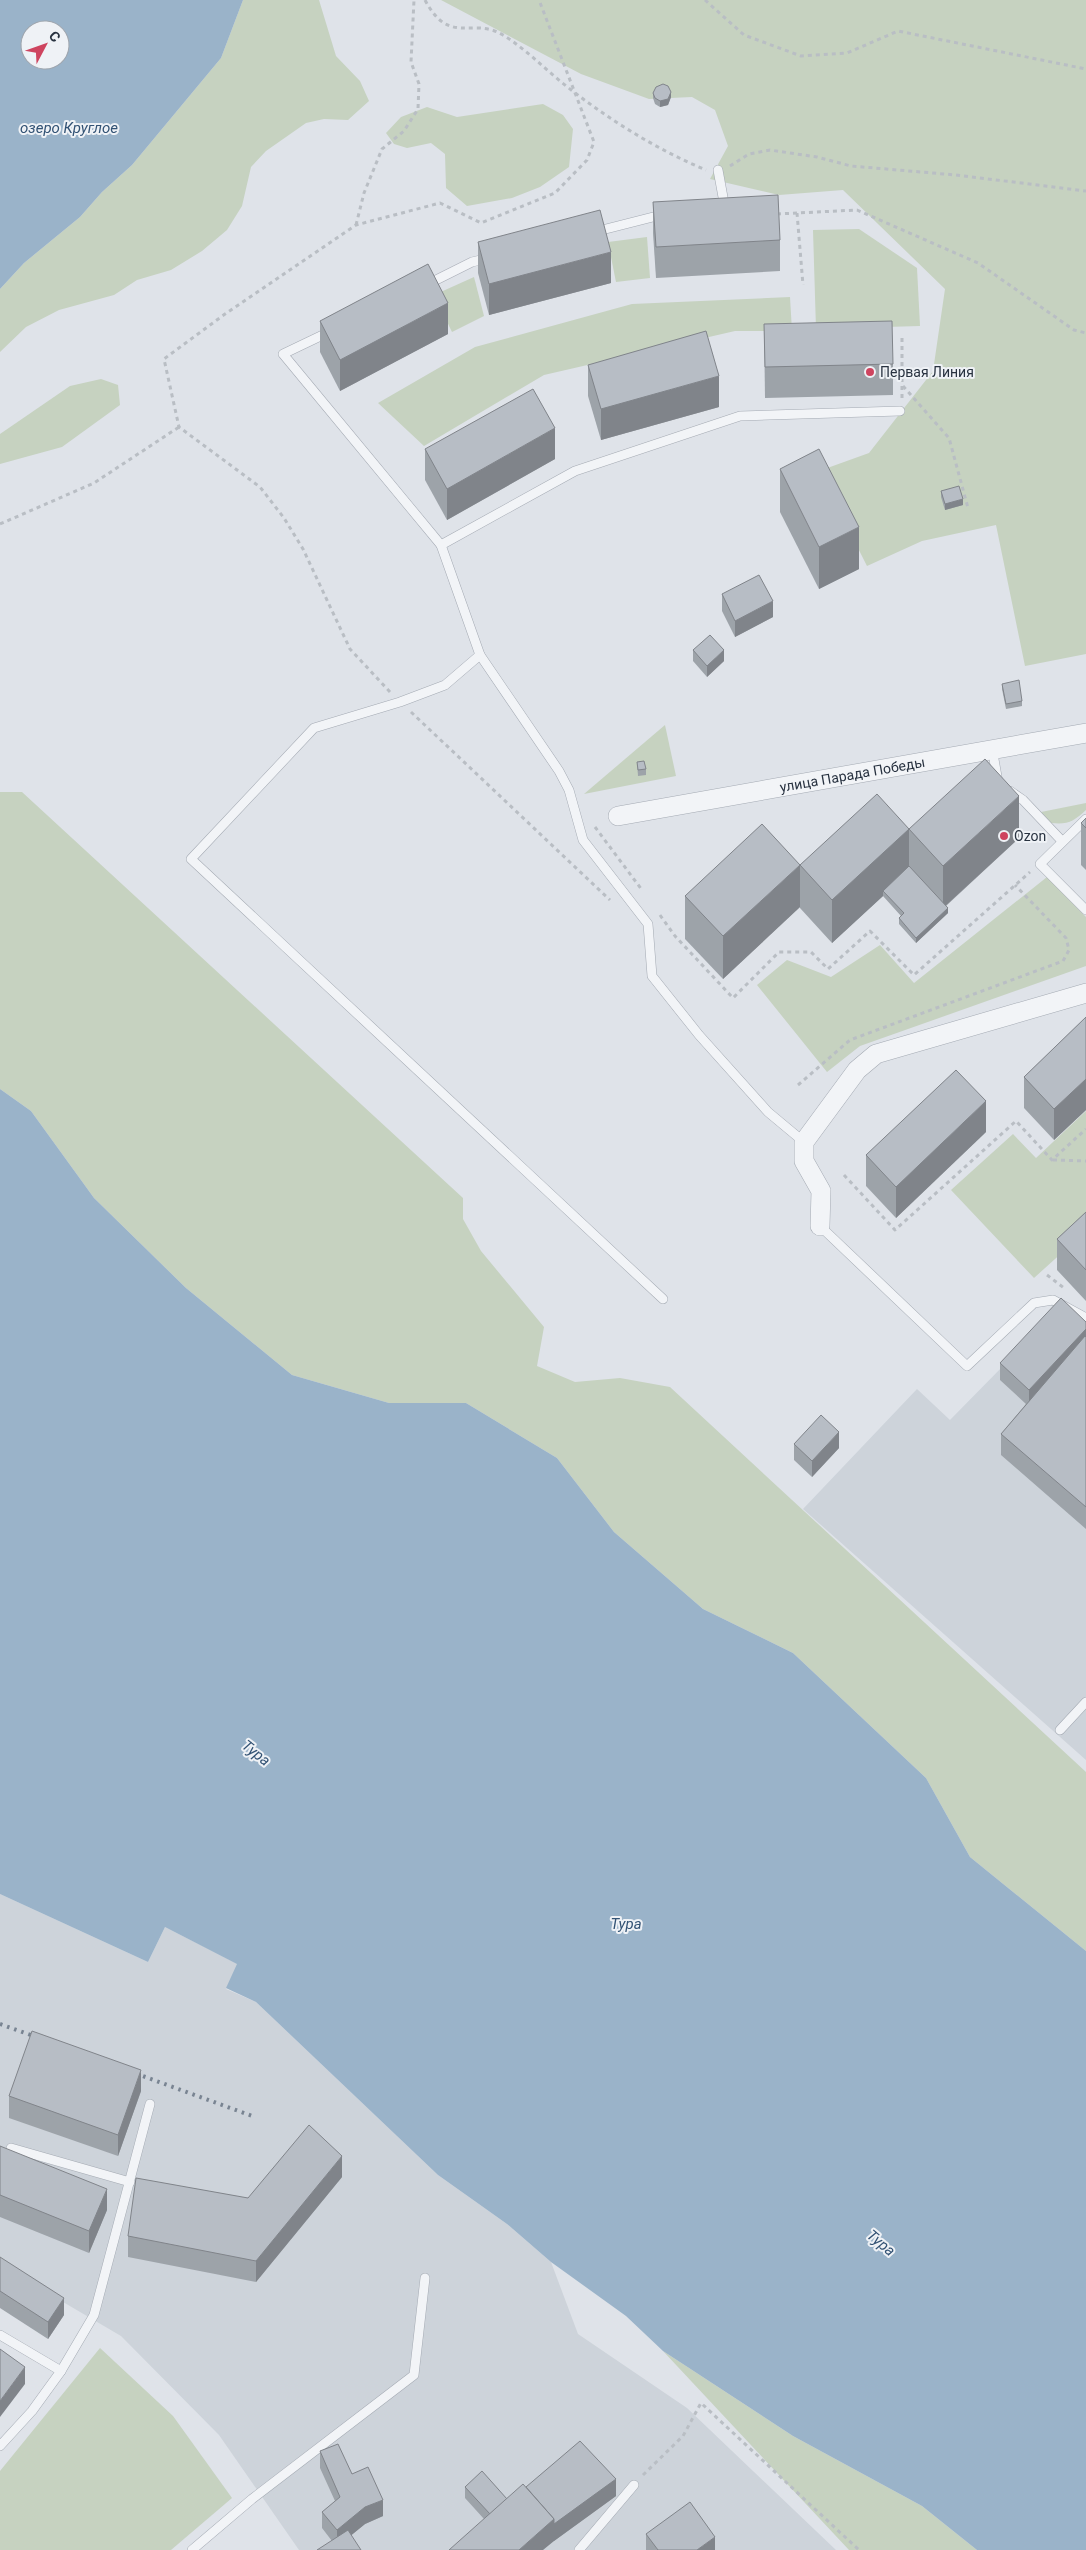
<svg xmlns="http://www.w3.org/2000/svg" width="1086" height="2550" font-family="Roboto,sans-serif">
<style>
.built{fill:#cdd3da}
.green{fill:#c6d2c0}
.water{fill:#9ab3c9;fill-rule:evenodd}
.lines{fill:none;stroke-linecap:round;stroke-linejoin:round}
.service-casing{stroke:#a4aab3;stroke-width:10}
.minor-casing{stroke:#a4aab3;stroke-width:20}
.path{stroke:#b9bec4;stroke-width:3;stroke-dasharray:4 4;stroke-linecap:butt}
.service{stroke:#f2f4f7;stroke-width:9}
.minor{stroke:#f2f4f7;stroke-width:19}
.rail{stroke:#798492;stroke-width:4;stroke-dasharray:2.5 5;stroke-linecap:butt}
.wall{fill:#9da3a9}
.shaded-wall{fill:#80848a}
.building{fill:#b7bdc5;stroke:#80848a}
.poi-dot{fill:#ce445f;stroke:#eff2f6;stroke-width:2}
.labels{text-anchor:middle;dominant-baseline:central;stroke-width:4;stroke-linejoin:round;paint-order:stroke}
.poi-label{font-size:14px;fill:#283240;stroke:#eff2f6;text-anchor:start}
.street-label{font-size:14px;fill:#283240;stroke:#eff2f6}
.water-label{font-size:15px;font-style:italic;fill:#325274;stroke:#eff2f6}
</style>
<rect width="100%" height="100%" fill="#dfe3e9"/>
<!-- built -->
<g class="built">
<polygon points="1059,1309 1086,1336 1086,1760 803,1509 917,1389 950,1420"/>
<polygon points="0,1894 148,1962 165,1927 238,1964 226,1989 256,2002 438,2175 507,2224 551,2262 578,2334 687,2408 836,2550 299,2550 219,2435 121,2336 0,2265"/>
</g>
<!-- green -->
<g class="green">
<polygon points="243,0 319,0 336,56 360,81 369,101 348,120 324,119 306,123 266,151 251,167 242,206 227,230 202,251 171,270 137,280 114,295 59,310 26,327 0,352 0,289 24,263 80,217 102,192 132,165 221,58"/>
<polygon points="441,0 1086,0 1086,654 1025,666 996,525 922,541 867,566 819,471 869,453 933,371 945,289 843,190 779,195 710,179 728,146 715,110 692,97 649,99 581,74"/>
<polygon points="543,104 563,115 573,129 569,167 540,187 512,198 467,206 446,188 445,154 431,143 407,148 394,144 386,133 401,117 427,107 457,117"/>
<polygon points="859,229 917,268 920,326 816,329 813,230"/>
<polygon points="647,237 650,278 616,282 608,242"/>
<polygon points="474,277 484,316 452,332 434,295"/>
<polygon points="790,297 792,331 735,331 544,375 424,446 378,403 475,347 632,304"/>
<polygon points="101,379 118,385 120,405 62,447 0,464 0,434 70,386"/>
<polygon points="665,725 676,776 584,794"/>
<polygon points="0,792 22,792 463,1198 463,1219 481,1251 544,1327 537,1366 575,1382 620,1378 670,1387 1086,1772 1086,1951 970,1857 926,1778 793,1653 703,1609 614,1532 557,1458 466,1403 389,1403 292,1375 186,1288 94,1198 31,1111 0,1089"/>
<path d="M1086,803V810C1074,821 1068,825 1051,823L1041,812Z"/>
<polygon points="1047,877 1086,917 1086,966 860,1046 827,1072 757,985 787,960 831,977 880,945 914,983"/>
<polygon points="1086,1111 1086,1231 1034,1278 951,1190 1013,1134 1036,1158"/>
<polygon points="100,2348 173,2416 232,2498 171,2550 0,2550 0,2471"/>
<polygon points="663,2351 793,2436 922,2506 977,2550 849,2550"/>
</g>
<!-- water -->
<g class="water">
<path d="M0,0H243L221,58L132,165L102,192L80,217L24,263L0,289ZM30,30H60V60H30Z"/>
<polygon points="0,1089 31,1111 94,1198 186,1288 292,1375 389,1403 466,1403 557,1458 614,1532 703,1609 793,1653 926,1778 970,1857 1086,1951 1086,2550 977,2550 922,2506 793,2436 663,2351 626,2316 551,2262 507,2224 438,2175 256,2002 226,1988 237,1964 165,1927 148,1962 0,1894"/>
</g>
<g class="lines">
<defs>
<g id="service">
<polyline points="718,170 725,208"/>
<polyline points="594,232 653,217 665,217"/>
<polyline points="426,285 472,262 489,258"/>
<polyline points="329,332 283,354 441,545 480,655 559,771 569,790 583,840 648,924 652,976 699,1035 768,1112 804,1142"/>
<polyline points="441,545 575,471 740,416 900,411"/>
<polyline points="480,655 445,685 400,702 314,728 191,859 663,1299"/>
<polyline points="992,748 998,782"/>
<polyline points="1010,791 1023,800 1062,841"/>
<polyline points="1086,819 1040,864 1086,910"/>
<polyline points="820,1226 967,1366 1034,1303 1053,1300 1086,1318"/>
<polyline points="1060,1730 1086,1702"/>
<polyline points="11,2148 130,2182"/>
<polyline points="0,2335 61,2371"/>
<polyline points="0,2446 32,2411 61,2371 94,2315 150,2104"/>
<polyline points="192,2550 252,2499 414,2375 425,2278"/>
<polyline points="579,2550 634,2485"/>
</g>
<g id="minor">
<path id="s1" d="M618,816L1086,733"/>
<polyline points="820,1226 821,1191 804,1161 804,1142 857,1070 876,1054 1086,993"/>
</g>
</defs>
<!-- service casing -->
<use href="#service" class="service-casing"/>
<!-- minor casing -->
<use href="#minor" class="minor-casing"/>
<!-- path -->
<g class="path">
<path d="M425,0C450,47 472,16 503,35C524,48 541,65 560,81C603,116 655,149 706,170"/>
<polyline points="705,0 744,35 801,56 847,53 898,31 1086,69"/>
<polyline points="730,166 749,154 770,150 817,157 851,166 956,175 1086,191"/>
<polyline points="797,213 803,285"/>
<polyline points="777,214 857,210 978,263 1074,330 1086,333"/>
<polyline points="356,225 364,193 382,149 404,131 418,109 419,84 411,62 414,0"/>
<polyline points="903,386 949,438 968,508"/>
<polyline points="902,398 902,338"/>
<polyline points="0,524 94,483 179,427"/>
<polyline points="390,692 350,649 303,549 284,518 260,487 179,427 164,359 225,314 356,225 440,203 481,223 555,193 587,160 594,142 539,0"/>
<polyline points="411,712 610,900"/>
<polyline points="595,827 642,890"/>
<polyline points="660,915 675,936 733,998 779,952 811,952 828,969 870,931 914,975 1030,872"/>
<polyline points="798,1085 850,1040 1063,961 1069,950 1066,938 1015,885"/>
<polyline points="1053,1160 1086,1161"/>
<polyline points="844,1175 895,1230 1016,1121 1052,1160 1086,1129"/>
<polyline points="1047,1275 1064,1288"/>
<polyline points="643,2475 683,2436 701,2403 859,2550"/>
</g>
<!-- service -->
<use href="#service" class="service"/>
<!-- minor -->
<use href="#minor" class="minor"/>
<!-- rail -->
<g class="rail">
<polyline points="0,2024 42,2039"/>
<polyline points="129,2071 255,2117"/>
</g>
</g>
<!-- wall -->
<g class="wall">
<polygon points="653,93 671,97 668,105 660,107 655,104 653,98"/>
<polygon points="653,202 780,240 780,271 656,278 653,233"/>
<polygon points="478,242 611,283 489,315 478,273"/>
<polygon points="320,321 448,334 340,391 320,352"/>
<polygon points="764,324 893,364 893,395 765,398"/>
<polygon points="588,365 719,407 601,440 588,396"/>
<polygon points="425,449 555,459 447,520 425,480"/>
<polygon points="780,469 859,569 819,589 780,512"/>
<polygon points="941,491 963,505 945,510 941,497"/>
<polygon points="722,594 773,617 735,637 722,611"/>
<polygon points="693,650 724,661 707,677 693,661"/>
<polygon points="1002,684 1022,701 1022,706 1006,709 1002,689"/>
<polygon points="637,762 646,769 646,775 638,776"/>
<polygon points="1086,818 1086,870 1081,865 1081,823"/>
<polygon points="909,829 1019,838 946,906 948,913 916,943 899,924 899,918 901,916 883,896 832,943 800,908 800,865"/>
<polygon points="685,896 800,907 723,979 685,939"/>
<polygon points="1086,1017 1086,1110 1054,1140 1024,1108 1024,1077"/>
<polygon points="986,1132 896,1218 866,1186 866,1155"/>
<polygon points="1086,1212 1086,1301 1057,1270 1057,1239"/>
<polygon points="1086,1322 1086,1529 1001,1455 1001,1434 1026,1404 1000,1380 1000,1363"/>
<polygon points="794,1444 839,1448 812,1477 794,1460"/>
<polygon points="141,2091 118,2156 9,2118 9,2096"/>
<polygon points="0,2146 107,2210 89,2253 0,2217"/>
<polygon points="342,2177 256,2282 128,2257 128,2236 248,2198"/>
<polygon points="0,2257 64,2315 48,2339 0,2308"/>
<polygon points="320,2451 352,2474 383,2516 365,2524 351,2535 332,2541 322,2528 322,2512 335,2501 320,2468"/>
<polygon points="465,2487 507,2499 526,2487 616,2496 554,2541 484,2519 465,2498"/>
<polygon points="646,2534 715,2550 646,2550"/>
</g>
<!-- shaded-wall -->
<g class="shaded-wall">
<polygon points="671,92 671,97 668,105 660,107 660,101"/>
<polygon points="611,252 611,283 489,315 489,284"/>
<polygon points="448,303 448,334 340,391 340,360"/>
<polygon points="719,376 719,407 601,440 601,409"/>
<polygon points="555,428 555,459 447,520 447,489"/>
<polygon points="963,499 963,505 945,510 945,504"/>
<polygon points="859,527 859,569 819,589 819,547"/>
<polygon points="773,601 773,617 735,637 735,621"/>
<polygon points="724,650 724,661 707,677 707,666"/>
<polygon points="1019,796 1019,838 943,908 943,866"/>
<polygon points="909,829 909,872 883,891 883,896 832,943 832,900"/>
<polygon points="800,865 800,907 723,979 723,936"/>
<polygon points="948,908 948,913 916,943 916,938"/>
<polygon points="1086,1079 1086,1110 1054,1140 1054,1109"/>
<polygon points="986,1101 986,1132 896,1218 896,1187"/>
<polygon points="1086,1329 1086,1346 1029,1407 1029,1390"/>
<polygon points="839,1432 839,1448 812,1477 812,1461"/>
<polygon points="141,2070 141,2091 118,2156 118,2135"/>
<polygon points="342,2156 342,2177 256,2282 256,2261"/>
<polygon points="107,2189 107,2210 89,2253 89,2231"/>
<polygon points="64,2298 64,2315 48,2339 48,2322"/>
<polygon points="25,2367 25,2384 0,2417 0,2401"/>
<polygon points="616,2479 616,2496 554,2541 543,2550 519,2550 554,2519"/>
<polygon points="383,2500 383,2516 365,2524 337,2547 337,2530 365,2507"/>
<polygon points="715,2537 715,2550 697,2550"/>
</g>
<!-- building -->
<g class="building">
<polygon points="663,84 668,86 671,92 668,99 660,101 655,98 653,93 656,87"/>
<polygon points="778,195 780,240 656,247 653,202"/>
<polygon points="600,210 611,252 489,284 478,242"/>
<polygon points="428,264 448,303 340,360 320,321"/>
<polygon points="892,321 893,364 765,367 764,324"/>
<polygon points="706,331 719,376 601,409 588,365"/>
<polygon points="533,389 555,428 447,489 425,449"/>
<polygon points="819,449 859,527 819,547 780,469"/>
<polygon points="959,486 963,499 945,504 941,491"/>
<polygon points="759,575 773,601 735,621 722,594"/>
<polygon points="710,635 724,650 707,666 693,650"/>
<polygon points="1019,680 1022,701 1006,704 1002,684"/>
<polygon points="985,759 1019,796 943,866 909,829 832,900 800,865 877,794 909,829"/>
<polygon points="644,761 646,769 638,770 637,762"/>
<polygon points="1086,818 1086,828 1081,823"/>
<polygon points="762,824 800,865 723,936 685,896"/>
<polygon points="909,866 948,908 916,938 899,918 904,913 883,891"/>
<polygon points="1086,1017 1086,1079 1054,1109 1024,1077"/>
<polygon points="956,1070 986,1101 896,1187 866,1155"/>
<polygon points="1086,1212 1086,1270 1057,1239"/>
<polygon points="1061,1298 1086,1322 1086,1329 1029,1390 1000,1363"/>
<polygon points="1085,1336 1086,1337 1086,1507 1001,1434"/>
<polygon points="821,1415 839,1432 812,1461 794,1444"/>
<polygon points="32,2031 141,2070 118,2135 9,2096"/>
<polygon points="309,2125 342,2156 256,2261 128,2236 136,2178 248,2198"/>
<polygon points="0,2146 107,2189 89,2231 0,2195"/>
<polygon points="0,2257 64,2298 48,2322 0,2291"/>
<polygon points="0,2349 25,2367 0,2401"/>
<polygon points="580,2441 616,2479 554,2524 554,2519 526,2487"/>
<polygon points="338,2444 352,2474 368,2467 383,2500 365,2507 337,2530 322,2512 340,2497 320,2451"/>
<polygon points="482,2471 507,2499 490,2514 465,2487"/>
<polygon points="523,2484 554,2519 519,2550 449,2550"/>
<polygon points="690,2502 715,2537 697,2550 658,2550 646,2534"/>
<polygon points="348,2530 361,2550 317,2550"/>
</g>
<!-- markers -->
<g class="poi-dot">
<circle cx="870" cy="372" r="5"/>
<circle cx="1004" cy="836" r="5"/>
</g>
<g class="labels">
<!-- poi labels -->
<g class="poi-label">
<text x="880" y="372">Первая Линия</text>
<text x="1014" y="836">Ozon</text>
</g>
<!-- street labels -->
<g class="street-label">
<text stroke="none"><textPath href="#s1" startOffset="238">улица Парада Победы</textPath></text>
</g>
<!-- water labels -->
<g class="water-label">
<text x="69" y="128">озеро Круглое</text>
<text transform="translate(256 1753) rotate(38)">Тура</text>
<text x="626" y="1924">Тура</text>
<text transform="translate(881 2243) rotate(40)">Тура</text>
</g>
</g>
<!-- north arrow -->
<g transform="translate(45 45) rotate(49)"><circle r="24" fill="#eff2f6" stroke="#9fa5ad"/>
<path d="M0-4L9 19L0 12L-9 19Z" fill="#ce445f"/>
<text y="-8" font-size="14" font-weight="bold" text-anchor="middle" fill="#283240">С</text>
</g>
</svg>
